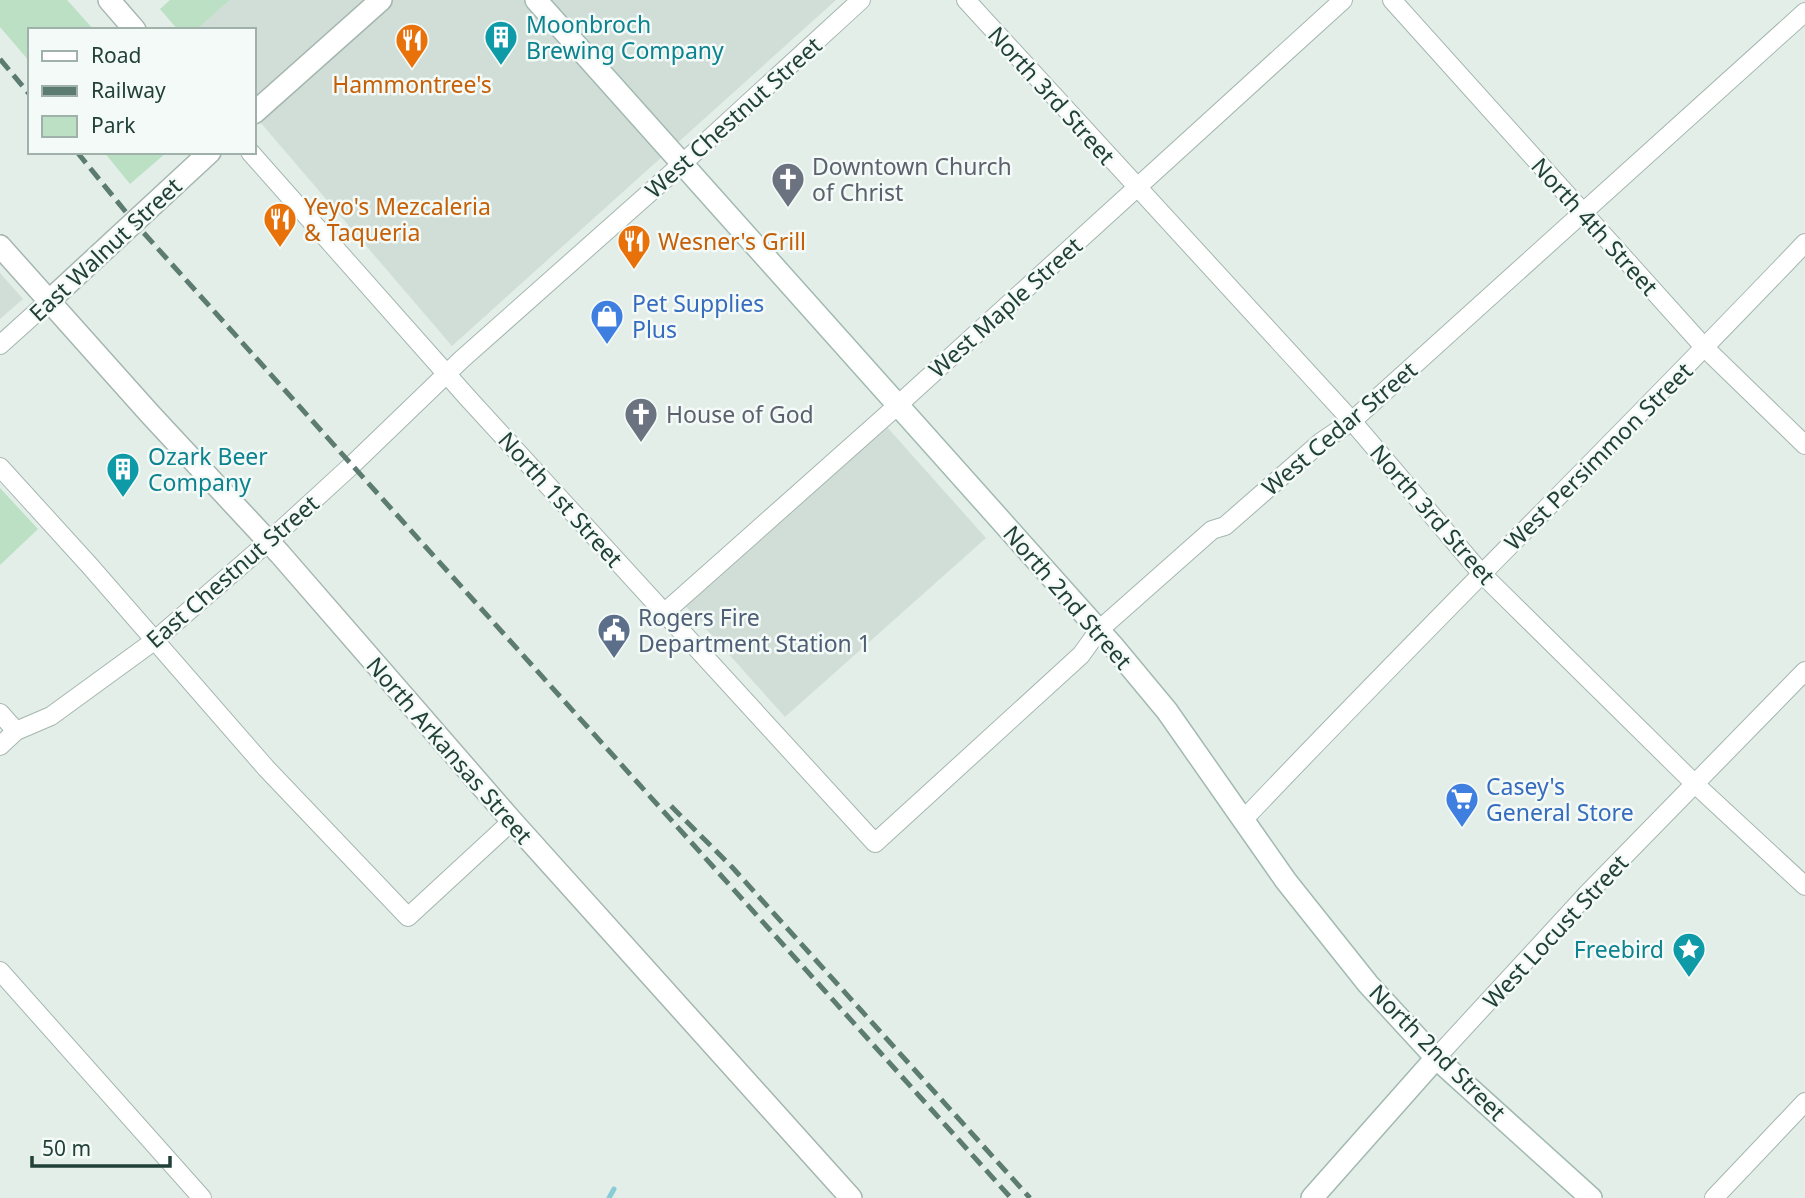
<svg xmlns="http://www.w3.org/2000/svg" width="1805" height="1198" font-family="'Noto Sans',sans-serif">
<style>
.built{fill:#d1ded8}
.green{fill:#bbe0c4}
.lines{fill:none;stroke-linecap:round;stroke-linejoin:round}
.stream{stroke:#88ccd6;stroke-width:5}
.minor-casing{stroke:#a5b6b0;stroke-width:20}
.tertiary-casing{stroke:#a5b6b0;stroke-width:24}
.secondary-casing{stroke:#a1bab1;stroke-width:24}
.minor{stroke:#fff;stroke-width:18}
.tertiary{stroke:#fff;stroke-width:21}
.secondary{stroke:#fff;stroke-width:21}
.rail{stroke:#5c7c72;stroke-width:5;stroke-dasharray:14 7;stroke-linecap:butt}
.labels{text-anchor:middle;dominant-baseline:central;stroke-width:5;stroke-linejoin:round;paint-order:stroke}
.culture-label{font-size:23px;fill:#0d838f;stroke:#f4faf7;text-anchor:start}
.food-label{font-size:23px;fill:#c56008;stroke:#f4faf7;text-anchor:start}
.street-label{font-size:23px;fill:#214037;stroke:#f4faf7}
.worship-label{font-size:23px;fill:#5b616d;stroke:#f4faf7;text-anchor:start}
.shop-label{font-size:23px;fill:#366cbe;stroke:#f4faf7;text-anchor:start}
.service-label{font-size:23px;fill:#4e5e75;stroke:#f4faf7;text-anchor:start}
</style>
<rect width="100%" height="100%" fill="#e3eee9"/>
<!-- built -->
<g class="built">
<polygon points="230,0 836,0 452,346 254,115 254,30 196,30"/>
<polygon points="0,273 23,299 0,319"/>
<polygon points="887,427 986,538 785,717 682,602"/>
</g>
<!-- green -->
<g class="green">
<polygon points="0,0 67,0 94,30 30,30 30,62 0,27"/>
<polygon points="170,0 230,0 196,30 178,30 160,9"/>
<polygon points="104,152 167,152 130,184"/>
<polygon points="0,488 38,529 0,565"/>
</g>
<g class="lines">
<!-- stream -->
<polyline class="stream" points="609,1198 614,1189"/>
<defs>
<g id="minor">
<polyline points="966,0 1352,421 1481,573 1695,784 1805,886"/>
<polyline points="1392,0 1705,348 1805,445"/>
<polyline points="250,152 467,397 875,843 1081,655 1099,630 1212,530 1225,526 1321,442 1352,421 1805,12"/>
<polyline points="0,345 50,300"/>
<polyline points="0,467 90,566 266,768 408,917 512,821"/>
<polyline points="664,613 898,405 1343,0"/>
<polyline points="0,713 16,731"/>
<polyline points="0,746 16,731 51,716 154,641 268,542 352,465 461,360 683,163 861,0"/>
<path d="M1244,819C1428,625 1620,437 1805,243"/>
<polyline points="0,971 202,1198"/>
<polyline points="1436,1058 1587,894 1805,671"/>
<polyline points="1714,1198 1805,1102"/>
</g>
<g id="tertiary">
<polyline points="109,0 135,30"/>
<polyline points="254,113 381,0"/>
<polyline points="0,246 150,414 280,554 512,821 851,1198"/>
<polyline points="50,300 210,152"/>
</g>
<g id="secondary">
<polyline points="536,0 1113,646 1167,711 1286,881 1368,984 1436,1058 1591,1198"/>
<polyline points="1312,1198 1436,1058"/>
</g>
</defs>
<!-- minor casing -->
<use href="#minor" class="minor-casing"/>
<!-- tertiary casing -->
<use href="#tertiary" class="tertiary-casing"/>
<!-- secondary casing -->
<use href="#secondary" class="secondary-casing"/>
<!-- minor -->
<use href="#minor" class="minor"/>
<!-- tertiary -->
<use href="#tertiary" class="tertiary"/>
<!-- secondary -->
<use href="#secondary" class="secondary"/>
<!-- rail -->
<g class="rail">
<polyline points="0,59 30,95"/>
<polyline points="77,152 134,222 352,465 1011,1198"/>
<polyline points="671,806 732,867 1030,1198"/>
</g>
</g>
<!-- icons -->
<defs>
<symbol id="building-pin" viewBox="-11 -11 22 30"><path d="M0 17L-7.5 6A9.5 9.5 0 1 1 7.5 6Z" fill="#0f9aa8" stroke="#f4faf7"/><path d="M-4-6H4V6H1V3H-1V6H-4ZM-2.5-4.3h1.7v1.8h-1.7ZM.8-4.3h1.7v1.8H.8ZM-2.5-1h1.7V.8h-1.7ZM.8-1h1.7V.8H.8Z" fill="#fff"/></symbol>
<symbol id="restaurant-pin" viewBox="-11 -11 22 30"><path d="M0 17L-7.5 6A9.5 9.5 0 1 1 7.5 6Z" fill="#e8710a" stroke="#f4faf7"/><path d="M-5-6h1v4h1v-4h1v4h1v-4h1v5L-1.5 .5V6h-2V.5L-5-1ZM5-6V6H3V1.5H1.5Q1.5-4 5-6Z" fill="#fff"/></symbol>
<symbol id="church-pin" viewBox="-11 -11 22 30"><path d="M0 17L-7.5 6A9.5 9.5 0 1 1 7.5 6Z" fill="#6b7280" stroke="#f4faf7"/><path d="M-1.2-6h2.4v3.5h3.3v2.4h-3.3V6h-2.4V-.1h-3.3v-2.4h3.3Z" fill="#fff"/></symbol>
<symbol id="shop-pin" viewBox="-11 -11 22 30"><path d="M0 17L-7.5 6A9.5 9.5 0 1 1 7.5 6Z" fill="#3f7fe0" stroke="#f4faf7"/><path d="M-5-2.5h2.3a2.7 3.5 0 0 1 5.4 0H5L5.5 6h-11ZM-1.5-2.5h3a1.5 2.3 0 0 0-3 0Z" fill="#fff"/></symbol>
<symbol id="civic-pin" viewBox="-11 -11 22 30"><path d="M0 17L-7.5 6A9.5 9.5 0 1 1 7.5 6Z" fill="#5c6f8a" stroke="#f4faf7"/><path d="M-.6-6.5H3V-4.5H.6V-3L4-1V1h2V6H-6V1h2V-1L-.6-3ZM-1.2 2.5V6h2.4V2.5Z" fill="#fff"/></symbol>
<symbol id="supermarket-pin" viewBox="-11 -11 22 30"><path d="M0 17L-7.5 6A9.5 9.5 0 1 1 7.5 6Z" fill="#3f7fe0" stroke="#f4faf7"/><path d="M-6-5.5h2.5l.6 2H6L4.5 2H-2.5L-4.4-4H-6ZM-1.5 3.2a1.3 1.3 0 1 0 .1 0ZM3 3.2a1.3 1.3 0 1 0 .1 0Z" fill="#fff"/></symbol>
<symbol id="sight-pin" viewBox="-11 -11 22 30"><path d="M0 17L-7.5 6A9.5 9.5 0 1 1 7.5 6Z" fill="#0f9aa8" stroke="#f4faf7"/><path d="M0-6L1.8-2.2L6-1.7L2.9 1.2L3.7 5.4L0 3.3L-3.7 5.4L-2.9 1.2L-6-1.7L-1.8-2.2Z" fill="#fff"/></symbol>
</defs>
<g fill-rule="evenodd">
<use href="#building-pin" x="482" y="18" width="38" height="52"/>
<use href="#restaurant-pin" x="393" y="21" width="38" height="52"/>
<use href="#church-pin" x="769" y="160" width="38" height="52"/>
<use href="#restaurant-pin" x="261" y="200" width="38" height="52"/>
<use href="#restaurant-pin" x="615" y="222" width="38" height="52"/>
<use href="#shop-pin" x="588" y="297" width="38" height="52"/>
<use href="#church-pin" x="622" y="395" width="38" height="52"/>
<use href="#building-pin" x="104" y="450" width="38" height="52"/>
<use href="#civic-pin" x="595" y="611" width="38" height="52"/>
<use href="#supermarket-pin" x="1443" y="780" width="38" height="52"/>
<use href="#sight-pin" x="1670" y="930" width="38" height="52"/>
</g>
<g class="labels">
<!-- culture labels -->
<g class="culture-label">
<text x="526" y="24">Moonbroch<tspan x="526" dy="26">Brewing Company</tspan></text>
<text x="148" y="456">Ozark Beer<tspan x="148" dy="26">Company</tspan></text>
<text x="1664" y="949" text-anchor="end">Freebird</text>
</g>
<!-- food labels -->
<g class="food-label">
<text x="412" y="84" text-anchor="middle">Hammontree's</text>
<text x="304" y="206">Yeyo's Mezcaleria<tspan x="304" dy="26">&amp; Taqueria</tspan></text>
<text x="658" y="241">Wesner's Grill</text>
</g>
<!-- street labels -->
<g class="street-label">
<text transform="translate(1052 95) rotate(48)">North 3rd Street</text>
<text transform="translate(733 117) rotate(-42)">West Chestnut Street</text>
<text transform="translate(1595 226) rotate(48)">North 4th Street</text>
<text transform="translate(105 249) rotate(-43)">East Walnut Street</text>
<text transform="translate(1005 307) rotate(-42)">West Maple Street</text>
<text transform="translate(1339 428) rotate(-40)">West Cedar Street</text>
<text transform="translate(1598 456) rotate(-45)">West Persimmon Street</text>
<text transform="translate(561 499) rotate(48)">North 1st Street</text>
<text transform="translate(1433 514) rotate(49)">North 3rd Street</text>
<text transform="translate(232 571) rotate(-41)">East Chestnut Street</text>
<text transform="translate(1068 597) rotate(49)">North 2nd Street</text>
<text transform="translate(450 750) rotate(49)">North Arkansas Street</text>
<text transform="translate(1555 931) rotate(-47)">West Locust Street</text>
<text transform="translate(1438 1052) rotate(45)">North 2nd Street</text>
</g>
<!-- worship labels -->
<g class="worship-label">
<text x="812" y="166">Downtown Church<tspan x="812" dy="26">of Christ</tspan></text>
<text x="666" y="414">House of God</text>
</g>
<!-- shop labels -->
<g class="shop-label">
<text x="632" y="303">Pet Supplies<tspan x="632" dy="26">Plus</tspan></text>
<text x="1486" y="786">Casey's<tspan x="1486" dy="26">General Store</tspan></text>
</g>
<!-- service labels -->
<g class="service-label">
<text x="638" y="617">Rogers Fire<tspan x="638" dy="26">Department Station 1</tspan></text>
</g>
</g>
<!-- legend -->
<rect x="28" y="28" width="228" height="126" fill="#f4faf7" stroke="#a0b0aa" stroke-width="2"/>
<rect x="42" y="51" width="35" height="10" fill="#ffffff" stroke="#a0b0aa" stroke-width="2"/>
<text x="91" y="63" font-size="21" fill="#214037">Road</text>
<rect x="42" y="86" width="35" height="10" fill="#5c7c72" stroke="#a0b0aa" stroke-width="2"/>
<text x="91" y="98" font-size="21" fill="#214037">Railway</text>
<rect x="42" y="116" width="35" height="21" fill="#bbe0c4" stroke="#a0b0aa" stroke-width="2"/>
<text x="91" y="133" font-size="21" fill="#214037">Park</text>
<!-- scale -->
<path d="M32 1156v10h138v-10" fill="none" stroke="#214037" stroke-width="3.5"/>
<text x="42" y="1156" font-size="21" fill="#214037" stroke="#f4faf7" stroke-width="5" paint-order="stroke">50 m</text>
</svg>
